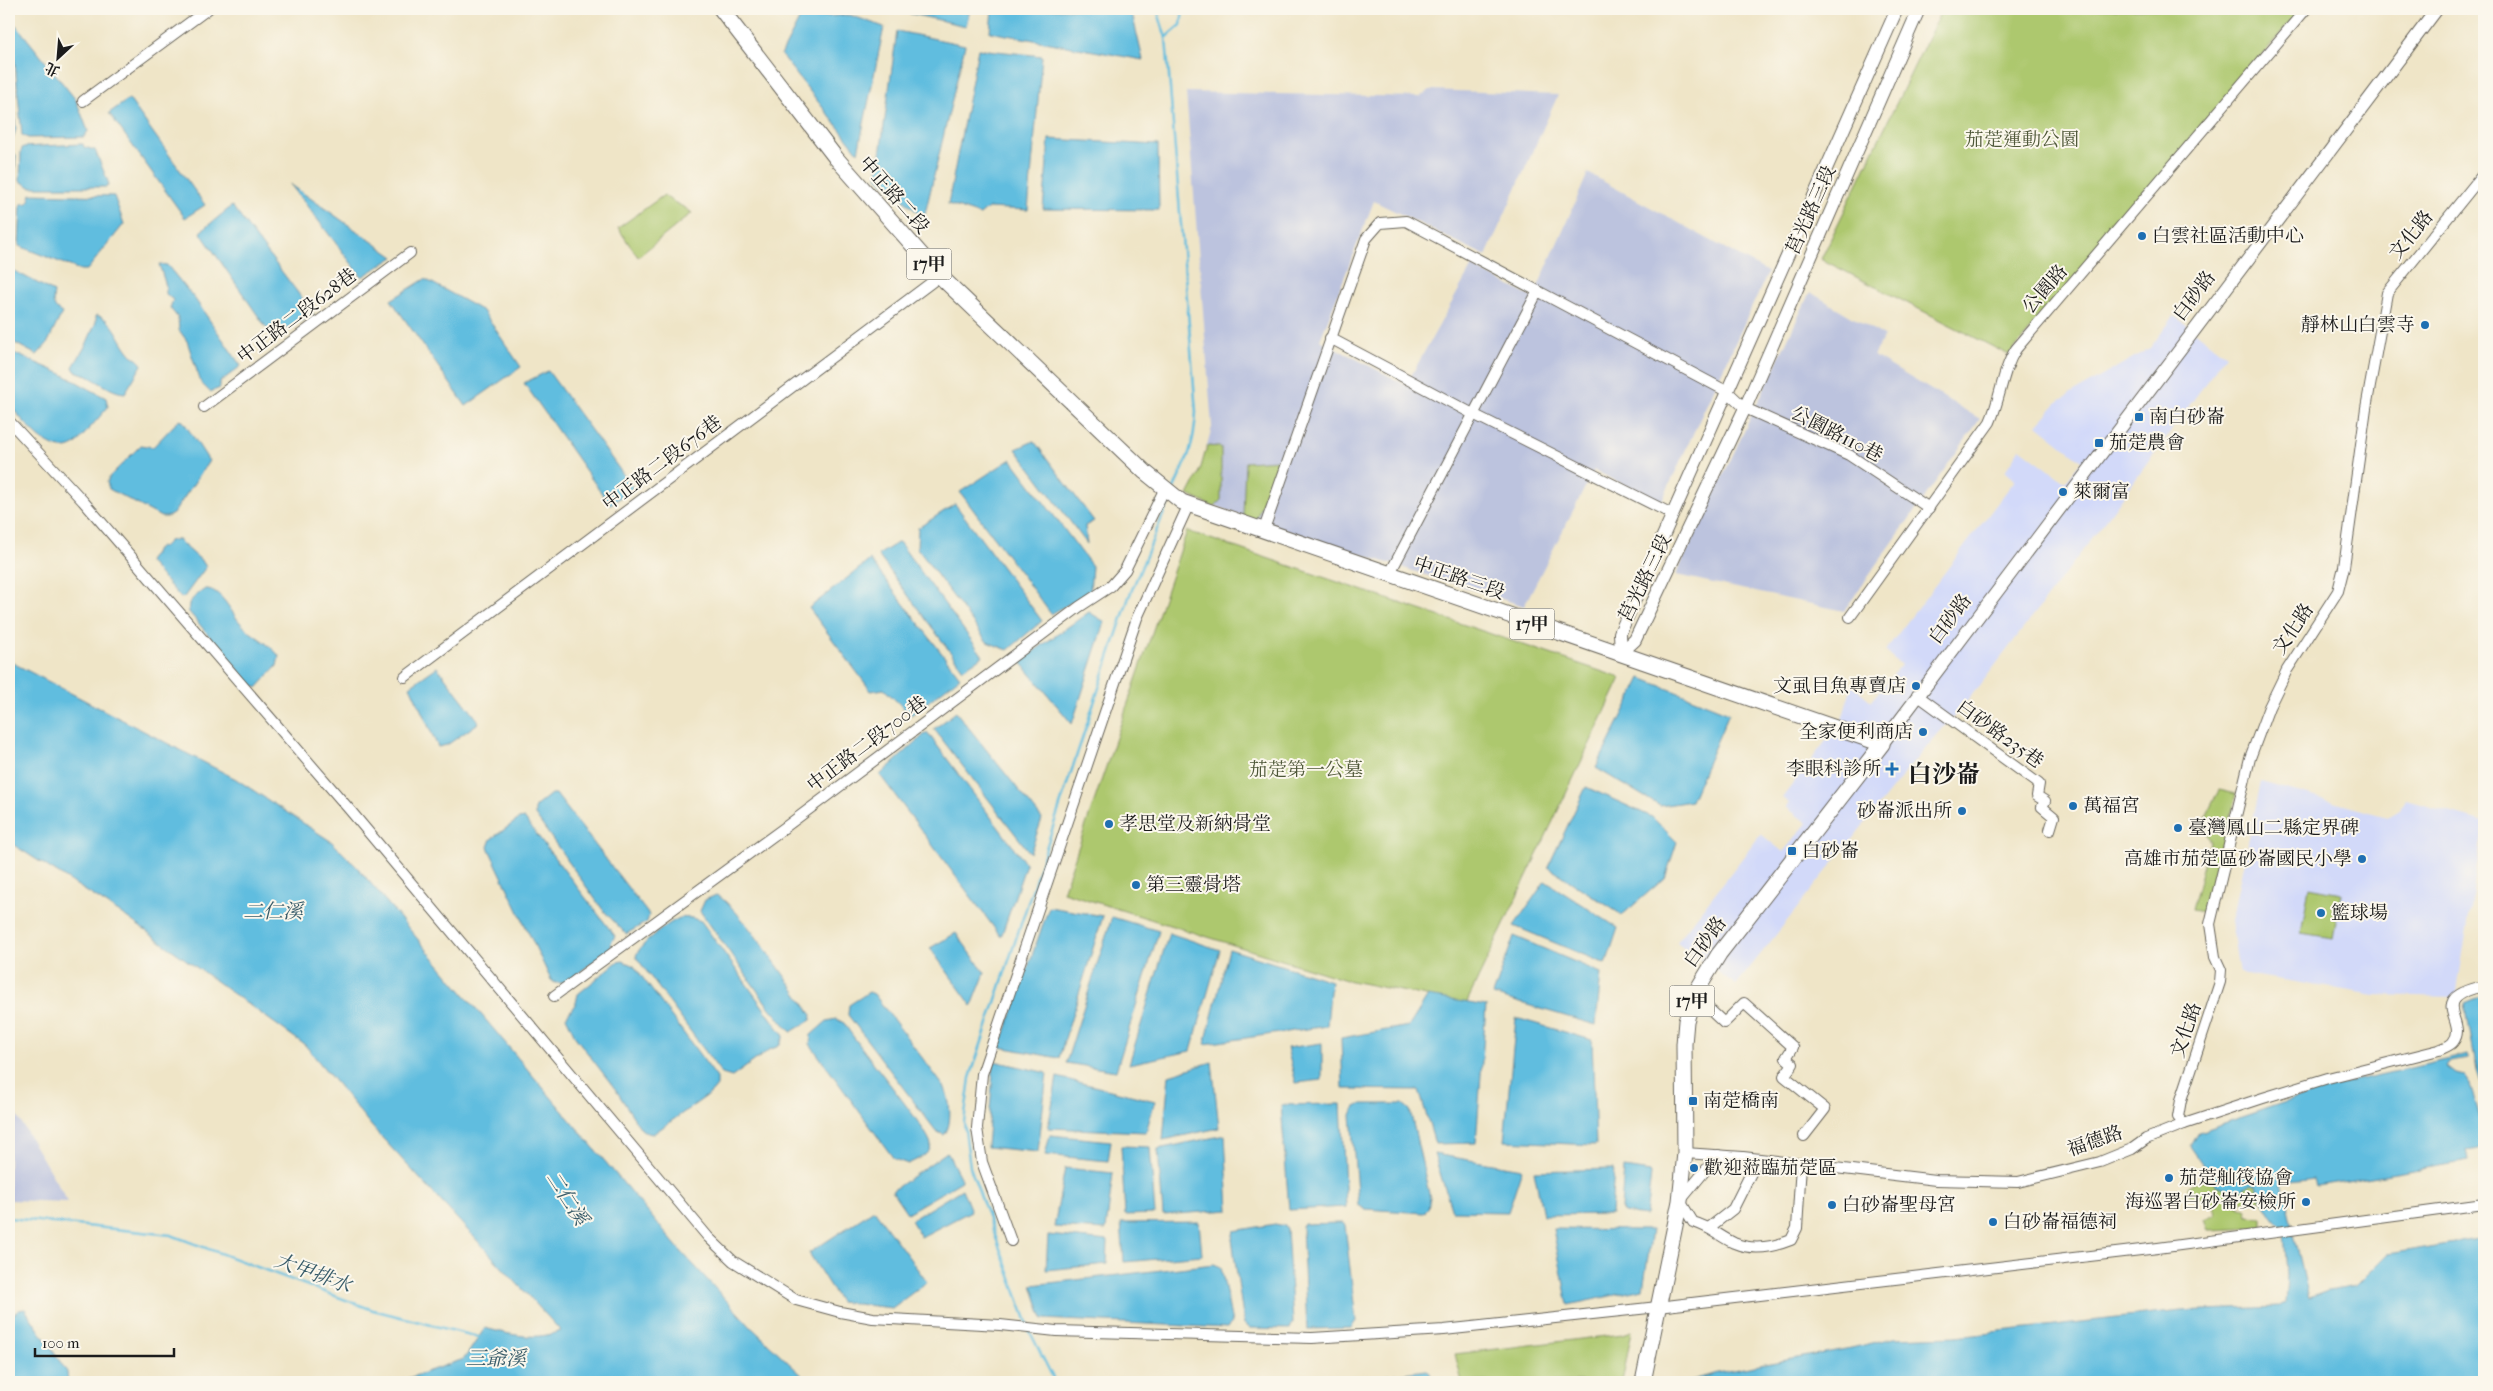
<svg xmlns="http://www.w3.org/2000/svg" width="2493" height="1391" font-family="'IM FELL French Canon','Noto Serif TC',serif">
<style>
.built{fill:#d2d9f9}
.industrial{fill:#bcc3de}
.green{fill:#adc86e;stroke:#647245}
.water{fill:#61bddf;stroke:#3e6c7e}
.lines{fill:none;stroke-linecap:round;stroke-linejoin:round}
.stream{stroke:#61bddf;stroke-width:2.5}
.minor-casing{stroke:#666258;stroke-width:12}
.tertiary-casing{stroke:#666258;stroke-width:14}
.primary-casing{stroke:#666258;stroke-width:17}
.minor{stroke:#fff;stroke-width:10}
.tertiary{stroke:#fff;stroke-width:12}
.primary{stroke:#fff;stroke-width:15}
.poi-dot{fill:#1f6fb2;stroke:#fbf7ec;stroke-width:2}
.labels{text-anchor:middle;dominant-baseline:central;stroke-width:4;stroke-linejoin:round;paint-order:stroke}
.shield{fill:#fbf7ec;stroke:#5f5e5a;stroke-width:1}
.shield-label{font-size:18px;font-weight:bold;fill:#1c1c1c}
.park-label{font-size:19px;fill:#4f5839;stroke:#fbf7ec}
.street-label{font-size:19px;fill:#1c1c1c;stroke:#fbf7ec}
.poi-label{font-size:19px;fill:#1c1c1c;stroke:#fbf7ec;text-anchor:start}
.water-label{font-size:20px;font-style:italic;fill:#385c6a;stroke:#fbf7ec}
.district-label{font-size:24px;font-weight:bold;fill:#1c1c1c;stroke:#fbf7ec}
</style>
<rect width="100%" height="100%" fill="#fbf7ec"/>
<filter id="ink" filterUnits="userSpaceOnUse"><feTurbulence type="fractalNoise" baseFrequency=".02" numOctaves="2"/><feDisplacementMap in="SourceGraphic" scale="10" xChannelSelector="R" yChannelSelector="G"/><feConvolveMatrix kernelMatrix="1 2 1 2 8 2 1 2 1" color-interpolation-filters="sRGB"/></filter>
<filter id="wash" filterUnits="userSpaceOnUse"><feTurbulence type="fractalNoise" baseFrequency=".0096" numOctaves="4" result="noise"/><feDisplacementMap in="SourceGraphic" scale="20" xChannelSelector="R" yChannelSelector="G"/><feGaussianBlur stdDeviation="1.12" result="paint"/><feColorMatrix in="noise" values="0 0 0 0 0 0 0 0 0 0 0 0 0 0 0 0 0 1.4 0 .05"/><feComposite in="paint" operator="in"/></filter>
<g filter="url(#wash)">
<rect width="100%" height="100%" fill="#efe5c7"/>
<!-- built -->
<g class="built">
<polygon points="2174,316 2226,355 2109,516 1981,684 1912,764 1736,985 1677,942 1761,834 1783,852 1807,823 1786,807 1789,803 1782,798 1842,720 1852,685 1871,701 1901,665 1885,651 2015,480 2005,471 2020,448 2065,482 2082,461 2037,425 2059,401 2150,348"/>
<polygon points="2261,782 2387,817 2399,810 2406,800 2484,822 2456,997 2375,995 2239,973 2231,921"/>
</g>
<!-- industrial -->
<g class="industrial">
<polygon points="1430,90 1558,95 1486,256 1374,201 1320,340 1406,385 1472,266 1533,298 1588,173 1768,272 1661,503 1594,470 1524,606 1252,520 1188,495 1199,474 1212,427 1186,92 1420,97"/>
<polygon points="1810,292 1884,336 1874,356 1980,419 1844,611 1676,575"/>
<polygon points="9,1102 68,1202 9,1200"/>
</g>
<!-- green -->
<g class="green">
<polygon points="1942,9 2301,9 2009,355 1821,259"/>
<path d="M664,195C672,203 683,205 692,213L638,257L618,228Z"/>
<polygon points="1207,446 1221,447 1221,500 1214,507 1188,495 1199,474"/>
<polygon points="1279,460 1256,519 1252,520 1243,517 1245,462"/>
<polygon points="1187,531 1621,678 1466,1004 1346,980 1063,892"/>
<polygon points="2219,790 2236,794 2204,912 2192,910 2210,842 2202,824"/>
<polygon points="2309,887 2341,893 2333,938 2301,933"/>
<polygon points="2212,1178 2218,1186 2240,1191 2251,1185 2257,1186 2262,1200 2236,1201 2236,1205 2246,1210 2247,1216 2263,1217 2263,1228 2209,1230 2205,1220 2216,1215 2214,1205 2202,1197 2190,1196 2188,1187 2195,1182"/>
<polygon points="1632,1331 1622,1382 1462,1382 1455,1354 1623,1334"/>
</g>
<!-- water -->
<g class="water">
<polygon points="889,9 970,9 966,26"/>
<polygon points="992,9 1131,9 1143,60 990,32"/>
<polygon points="850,15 884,27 858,152 781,55 800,18"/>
<polygon points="16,25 76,100 88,131 84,137 28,138 22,135 12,33 13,27"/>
<polygon points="897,31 965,45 924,218 877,177"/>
<polygon points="978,49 1042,56 1028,210 988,208 980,215 948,204"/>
<polygon points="9,62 16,129 13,139 9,139"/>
<polygon points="129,99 205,205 185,218 109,113"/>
<polygon points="1049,139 1158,145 1159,210 1043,209"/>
<polygon points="83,144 84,147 95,150 109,184 107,187 30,187 20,181 21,151 23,147"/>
<polygon points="9,149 16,155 9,249"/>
<polygon points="290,184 394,257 362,277"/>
<polygon points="31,194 114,196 124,224 87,270 80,270 19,246 21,204 28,203"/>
<polygon points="232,206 314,314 272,336 200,232"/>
<polygon points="159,264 167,265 195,299 241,366 220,382 220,388 210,392 201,383 187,341 179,330 178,318 170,308 173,300 166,294 166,286"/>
<path d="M9,268L54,292C52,303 53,308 62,313L47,344L37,355L9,340Z"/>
<polygon points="425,279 483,311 521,367 466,406 391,300"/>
<path d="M96,315C116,320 118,340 131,354C135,359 139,359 142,365L125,393C110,393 94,376 75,371L73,367L86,345L96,322Z"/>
<path d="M9,351L62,374L106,398L108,407L76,444C51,461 25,421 9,405Z"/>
<polygon points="548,371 633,488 610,505 524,383"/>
<polygon points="179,420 183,421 209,461 173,514 167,517 161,517 109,489 107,482 110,476 141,445 153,447"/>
<polygon points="1034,441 1094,521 1085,526 1087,544 1016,449"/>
<polygon points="1011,459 1092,566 1090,592 1051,614 960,492"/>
<polygon points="955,504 1042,621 1008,650 987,642 917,548 918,528"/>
<polygon points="177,539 203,562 206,567 184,597 181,598 148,561 160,546 163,547 169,541"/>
<polygon points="899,542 983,656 963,669 878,555"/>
<polygon points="870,560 960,677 911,715 884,689 871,691 809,608"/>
<path d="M205,589C220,588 230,610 238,620C249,635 268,641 279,656L277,666L257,688L249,683L189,612C186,601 197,595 205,589Z"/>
<polygon points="1089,612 1105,622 1072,724 1020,661"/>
<path d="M9,661L236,779L332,842L357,867L678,1248L751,1327L809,1382H397L464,1359L485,1328C511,1335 536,1341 561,1331L374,1129L305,1045L125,916L9,842Z"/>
<polygon points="437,667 478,720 477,724 447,745 438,747 410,686"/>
<polygon points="1641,678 1729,713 1691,801 1660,806 1596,768"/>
<polygon points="956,712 1042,819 1030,853 934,729"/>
<polygon points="927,732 1026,864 1001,937 880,775"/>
<polygon points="1586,787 1652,817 1677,842 1665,878 1622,915 1548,867"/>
<polygon points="551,794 556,794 559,798 649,915 647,922 626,934 603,910 535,815 535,807"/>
<polygon points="524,818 615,936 611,943 612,948 565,983 555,983 551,980 488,847 491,839 519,819"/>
<polygon points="1545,881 1618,928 1606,964 1514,926"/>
<path d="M716,895C736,902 796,993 812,1015L811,1020L791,1032L769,1007L700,911L705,900Z"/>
<polygon points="1049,907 1103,916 1059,1058 1000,1047"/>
<polygon points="1112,917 1159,931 1116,1071 1066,1063"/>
<path d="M692,918L701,921L784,1036L779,1046L769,1050L732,1077L722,1074L636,957C636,947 670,921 680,918C684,917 688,918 692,918Z"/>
<polygon points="956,933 985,973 972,1006 930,948"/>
<polygon points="1169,933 1220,950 1191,1051 1129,1064"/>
<polygon points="1514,936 1601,973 1596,1025 1493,995"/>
<polygon points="1229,949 1331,981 1327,1026 1205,1044"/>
<polygon points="623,961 634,966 717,1078 717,1086 711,1093 653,1134 647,1133 641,1129 616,1090 576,1038 566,1017 576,1003 578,994 617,962"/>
<path d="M869,992L874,994L945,1088C950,1100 953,1125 944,1135L936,1131L848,1015L849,1005Z"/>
<polygon points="2484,995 2484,1091 2477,1071 2465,1003"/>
<polygon points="1428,996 1486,1006 1476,1143 1435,1144 1419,1090 1343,1089 1341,1038 1409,1026"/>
<polygon points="1516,1018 1592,1040 1596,1145 1504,1141"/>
<path d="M836,1019L844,1023C856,1044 931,1132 931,1145C931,1155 915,1160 908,1164L894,1159L810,1044L811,1035L827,1021Z"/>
<polygon points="1322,1043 1322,1080 1296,1083 1287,1048"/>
<path d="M2468,1055L2469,1059L2450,1062L2446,1067L2455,1074L2465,1076L2469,1082C2472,1093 2490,1140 2482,1147C2479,1149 2472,1150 2467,1151L2469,1161L2316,1186L2314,1179L2282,1183L2309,1298L2329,1291L2356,1286L2388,1254L2484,1238V1382H1686L1717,1373L1846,1349L1893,1338L1956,1336L2180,1311L2279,1307L2285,1303L2287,1276L2284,1230C2271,1217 2263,1202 2257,1186L2251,1185L2240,1191L2218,1186L2190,1146L2198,1132L2335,1085Z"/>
<polygon points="994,1061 1047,1073 1038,1152 987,1147"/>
<polygon points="1212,1062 1219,1128 1163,1140 1169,1075"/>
<polygon points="1057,1077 1155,1101 1146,1132 1048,1128"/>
<polygon points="1341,1104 1346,1207 1289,1210 1281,1105"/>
<polygon points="1362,1104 1403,1104 1410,1110 1430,1198 1428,1209 1424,1213 1365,1209 1358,1205 1351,1115 1354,1108"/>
<polygon points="1050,1135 1111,1141 1108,1161 1045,1155"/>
<polygon points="1225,1135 1229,1210 1163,1215 1158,1149"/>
<polygon points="1121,1146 1150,1147 1155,1214 1125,1215"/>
<polygon points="947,1152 962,1181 907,1213 892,1191"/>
<polygon points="1434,1154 1522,1169 1508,1212 1452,1211"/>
<polygon points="1065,1168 1113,1173 1106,1230 1054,1227"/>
<polygon points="1624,1168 1650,1172 1651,1174 1646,1216 1624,1213 1621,1208"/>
<polygon points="1614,1169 1611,1214 1543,1215 1534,1171"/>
<polygon points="962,1189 971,1211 921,1237 911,1220"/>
<polygon points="874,1210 927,1282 892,1308 840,1302 809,1253"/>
<polygon points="1199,1222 1202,1255 1124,1262 1121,1223"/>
<polygon points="1343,1223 1345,1225 1356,1321 1351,1328 1307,1329 1302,1227 1304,1224"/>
<polygon points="1275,1224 1285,1226 1287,1230 1293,1322 1290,1329 1250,1328 1244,1324 1232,1239 1234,1231"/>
<polygon points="1553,1229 1652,1230 1643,1289 1568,1305"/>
<polygon points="1048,1235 1108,1241 1107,1264 1046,1270"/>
<polygon points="1214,1264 1221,1267 1232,1323 1227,1328 1043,1319 1032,1285"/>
<polygon points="25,1309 67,1372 68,1382 9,1382 9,1318 19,1310"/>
<polygon points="1426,1370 1430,1373 1433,1382 1369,1382 1382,1376"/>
</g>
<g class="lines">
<!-- stream -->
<g class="stream">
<path d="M1157,9L1166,38L1196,412C1194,446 1188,458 1174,488"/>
<polyline points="1166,38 1181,25 1183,9"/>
<polyline points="9,1218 171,1235 373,1310 482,1338"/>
<polyline points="1028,1325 970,1167 964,1122 970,1078 1129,597 1170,498"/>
<polyline points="1029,1330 1055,1382"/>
</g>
</g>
</g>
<g filter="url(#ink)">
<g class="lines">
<defs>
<g id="minor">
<polyline points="83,101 208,9"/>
<polyline points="1330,338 1473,414 1672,514"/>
<polyline points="204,407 410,253"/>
<polyline points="9,421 83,501 349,809 708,1237 733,1261 796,1300 840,1312 873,1318 1000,1325 1056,1331 1312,1338 1444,1330 1658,1307 2158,1248 2484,1204"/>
<polyline points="1263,532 1366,239 1380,223 1406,221 1728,392 1745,408 1849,455 1929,508"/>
<polyline points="1389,575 1538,291"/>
<path d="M1850,617L1990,422C2001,397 2002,371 2016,349L2306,9"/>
<polyline points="405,677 940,276"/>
<polyline points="1917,695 2039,784 2037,796 2045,801 2042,807 2054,817 2050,830"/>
<polyline points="1694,995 1724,1023 1744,1003 1793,1047 1786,1058 1793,1064 1784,1076 1825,1109 1804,1136"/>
<polyline points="554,996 784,828 1079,607 1111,586 1125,570 1165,488"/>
<polyline points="2184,1124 2178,1117 2181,1100 2220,982 2221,970 2215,957 2210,924 2250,758 2269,707 2287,670 2338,591 2344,567 2366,408 2387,293 2484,173"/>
<path d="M1685,1153L1743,1157L1936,1180L2018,1182L2100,1162L2132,1149L2146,1139L2184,1124L2263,1098L2328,1078L2439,1050C2443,1048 2450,1046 2453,1042C2470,1021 2423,999 2484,986"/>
<path d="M1718,1155L1680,1201L1693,1222C1711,1227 1719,1236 1734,1243C1753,1251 1774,1247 1791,1240L1797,1228L1801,1165"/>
<polyline points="1710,1227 1733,1209 1758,1159"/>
<polyline points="1011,1241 982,1162 977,1128 982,1074 1137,618 1188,506"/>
</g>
<g id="tertiary">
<polyline points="1621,653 1635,640 1745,408 1919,9"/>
<polyline points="1621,653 1620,633 1897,9"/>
<polyline points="1882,744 2437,9"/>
</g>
<polyline id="primary" points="721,9 836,158 940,276 1145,472 1182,502 1882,744 1719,954 1694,995 1686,1021 1684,1044 1685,1153 1680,1201 1643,1382"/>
</defs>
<!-- minor casing -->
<use href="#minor" class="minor-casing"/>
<!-- tertiary casing -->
<use href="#tertiary" class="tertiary-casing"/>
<!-- primary casing -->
<use href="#primary" class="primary-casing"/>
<!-- minor -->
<use href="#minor" class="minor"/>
<!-- tertiary -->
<use href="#tertiary" class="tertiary"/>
<!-- primary -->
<use href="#primary" class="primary"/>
</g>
</g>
<!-- markers -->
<g class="poi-dot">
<circle cx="2142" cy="236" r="5"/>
<circle cx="2425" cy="325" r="5"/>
<rect x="2134" y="412" width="10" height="10" rx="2.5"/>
<rect x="2094" y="438" width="10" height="10" rx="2.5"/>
<circle cx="2063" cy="492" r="5"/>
<circle cx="1916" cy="686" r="5"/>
<circle cx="1923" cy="732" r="5"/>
<path d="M1889.5 761.5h5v5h5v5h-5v5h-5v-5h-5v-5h5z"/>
<circle cx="2073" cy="806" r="5"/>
<circle cx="1962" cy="811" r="5"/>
<circle cx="1109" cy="824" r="5"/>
<circle cx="2178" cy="828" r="5"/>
<rect x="1787" y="846" width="10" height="10" rx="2.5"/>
<circle cx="2362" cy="859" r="5"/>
<circle cx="1136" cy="885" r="5"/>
<circle cx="2321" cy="913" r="5"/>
<rect x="1688" y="1096" width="10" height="10" rx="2.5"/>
<circle cx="1694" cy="1168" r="5"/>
<circle cx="2169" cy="1178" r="5"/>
<circle cx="2306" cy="1202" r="5"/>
<circle cx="1832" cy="1205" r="5"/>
<circle cx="1993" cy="1222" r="5"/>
</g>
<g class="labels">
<!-- shield labels -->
<g class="shield">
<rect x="906.5" y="248.5" width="45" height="31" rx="4"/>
<rect x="1509.5" y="608.5" width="45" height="31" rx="4"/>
<rect x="1669.5" y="985.5" width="45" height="31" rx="4"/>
</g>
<g class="shield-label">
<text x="929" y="264">17甲</text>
<text x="1532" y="624">17甲</text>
<text x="1692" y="1001">17甲</text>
</g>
<!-- park labels -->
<g class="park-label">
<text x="2022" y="140">茄萣運動公園</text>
<text x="1306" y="770">茄萣第一公墓</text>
</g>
<!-- street labels -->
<g class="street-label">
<text transform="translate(894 195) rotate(49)">中正路二段</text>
<text transform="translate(1811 210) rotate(-66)">莒光路三段</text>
<text transform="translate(2411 235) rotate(-51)">文化路</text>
<text transform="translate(2045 289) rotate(-49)">公園路</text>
<text transform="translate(2194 296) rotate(-53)">白砂路</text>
<text transform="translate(297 316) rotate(-37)">中正路二段628巷</text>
<text transform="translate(1837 434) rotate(27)">公園路110巷</text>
<text transform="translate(662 463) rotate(-37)">中正路二段676巷</text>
<text transform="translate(1459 578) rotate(19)">中正路三段</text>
<text transform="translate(1645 578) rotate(-64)">莒光路三段</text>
<text transform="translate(1950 619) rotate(-53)">白砂路</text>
<text transform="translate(2293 629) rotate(-56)">文化路</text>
<text transform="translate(2000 734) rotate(36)">白砂路235巷</text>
<text transform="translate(867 744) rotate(-37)">中正路二段700巷</text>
<text transform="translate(1705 942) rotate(-54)">白砂路</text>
<text transform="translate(2186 1030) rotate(-71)">文化路</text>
<text transform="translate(2095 1141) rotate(-19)">福德路</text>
</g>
<!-- poi labels -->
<g class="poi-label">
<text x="2152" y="236">白雲社區活動中心</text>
<text x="2415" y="325" text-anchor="end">靜林山白雲寺</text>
<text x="2149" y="417">南白砂崙</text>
<text x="2109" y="443">茄萣農會</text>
<text x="2073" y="492">萊爾富</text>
<text x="1906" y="686" text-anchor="end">文虱目魚專賣店</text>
<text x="1913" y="732" text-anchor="end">全家便利商店</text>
<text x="1881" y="769" text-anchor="end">李眼科診所</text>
<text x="2083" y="806">萬福宮</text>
<text x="1952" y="811" text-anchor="end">砂崙派出所</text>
<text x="1119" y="824">孝思堂及新納骨堂</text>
<text x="2188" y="828">臺灣鳳山二縣定界碑</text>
<text x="1802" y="851">白砂崙</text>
<text x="2352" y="859" text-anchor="end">高雄市茄萣區砂崙國民小學</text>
<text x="1146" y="885">第三靈骨塔</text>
<text x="2331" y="913">籃球場</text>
<text x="1703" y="1101">南萣橋南</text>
<text x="1704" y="1168">歡迎蒞臨茄萣區</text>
<text x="2179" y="1178">茄萣舢筏協會</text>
<text x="2296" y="1202" text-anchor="end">海巡署白砂崙安檢所</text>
<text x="1842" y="1205">白砂崙聖母宮</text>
<text x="2003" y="1222">白砂崙福德祠</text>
</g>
<!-- water labels -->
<g class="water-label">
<text x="273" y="911">二仁溪</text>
<text transform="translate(567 1198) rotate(57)">二仁溪</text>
<text transform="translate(313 1273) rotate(20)">大甲排水</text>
<text x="496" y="1358">三爺溪</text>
</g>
<!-- district labels -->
<g class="district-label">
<text x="1944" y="774">白沙崙</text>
</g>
</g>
<!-- margin -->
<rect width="2493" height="1391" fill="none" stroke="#fbf7ec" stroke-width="30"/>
<!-- north arrow -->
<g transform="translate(58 58) rotate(206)" stroke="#fbf7ec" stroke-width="4" paint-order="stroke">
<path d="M0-4L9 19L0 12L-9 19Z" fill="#1c1c1c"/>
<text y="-8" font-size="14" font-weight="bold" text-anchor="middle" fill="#1c1c1c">北</text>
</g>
<!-- scale -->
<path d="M35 1348v8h139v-8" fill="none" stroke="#1c1c1c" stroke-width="2.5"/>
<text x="42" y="1348" font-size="15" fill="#1c1c1c" stroke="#fbf7ec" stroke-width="4" paint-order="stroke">100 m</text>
</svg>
